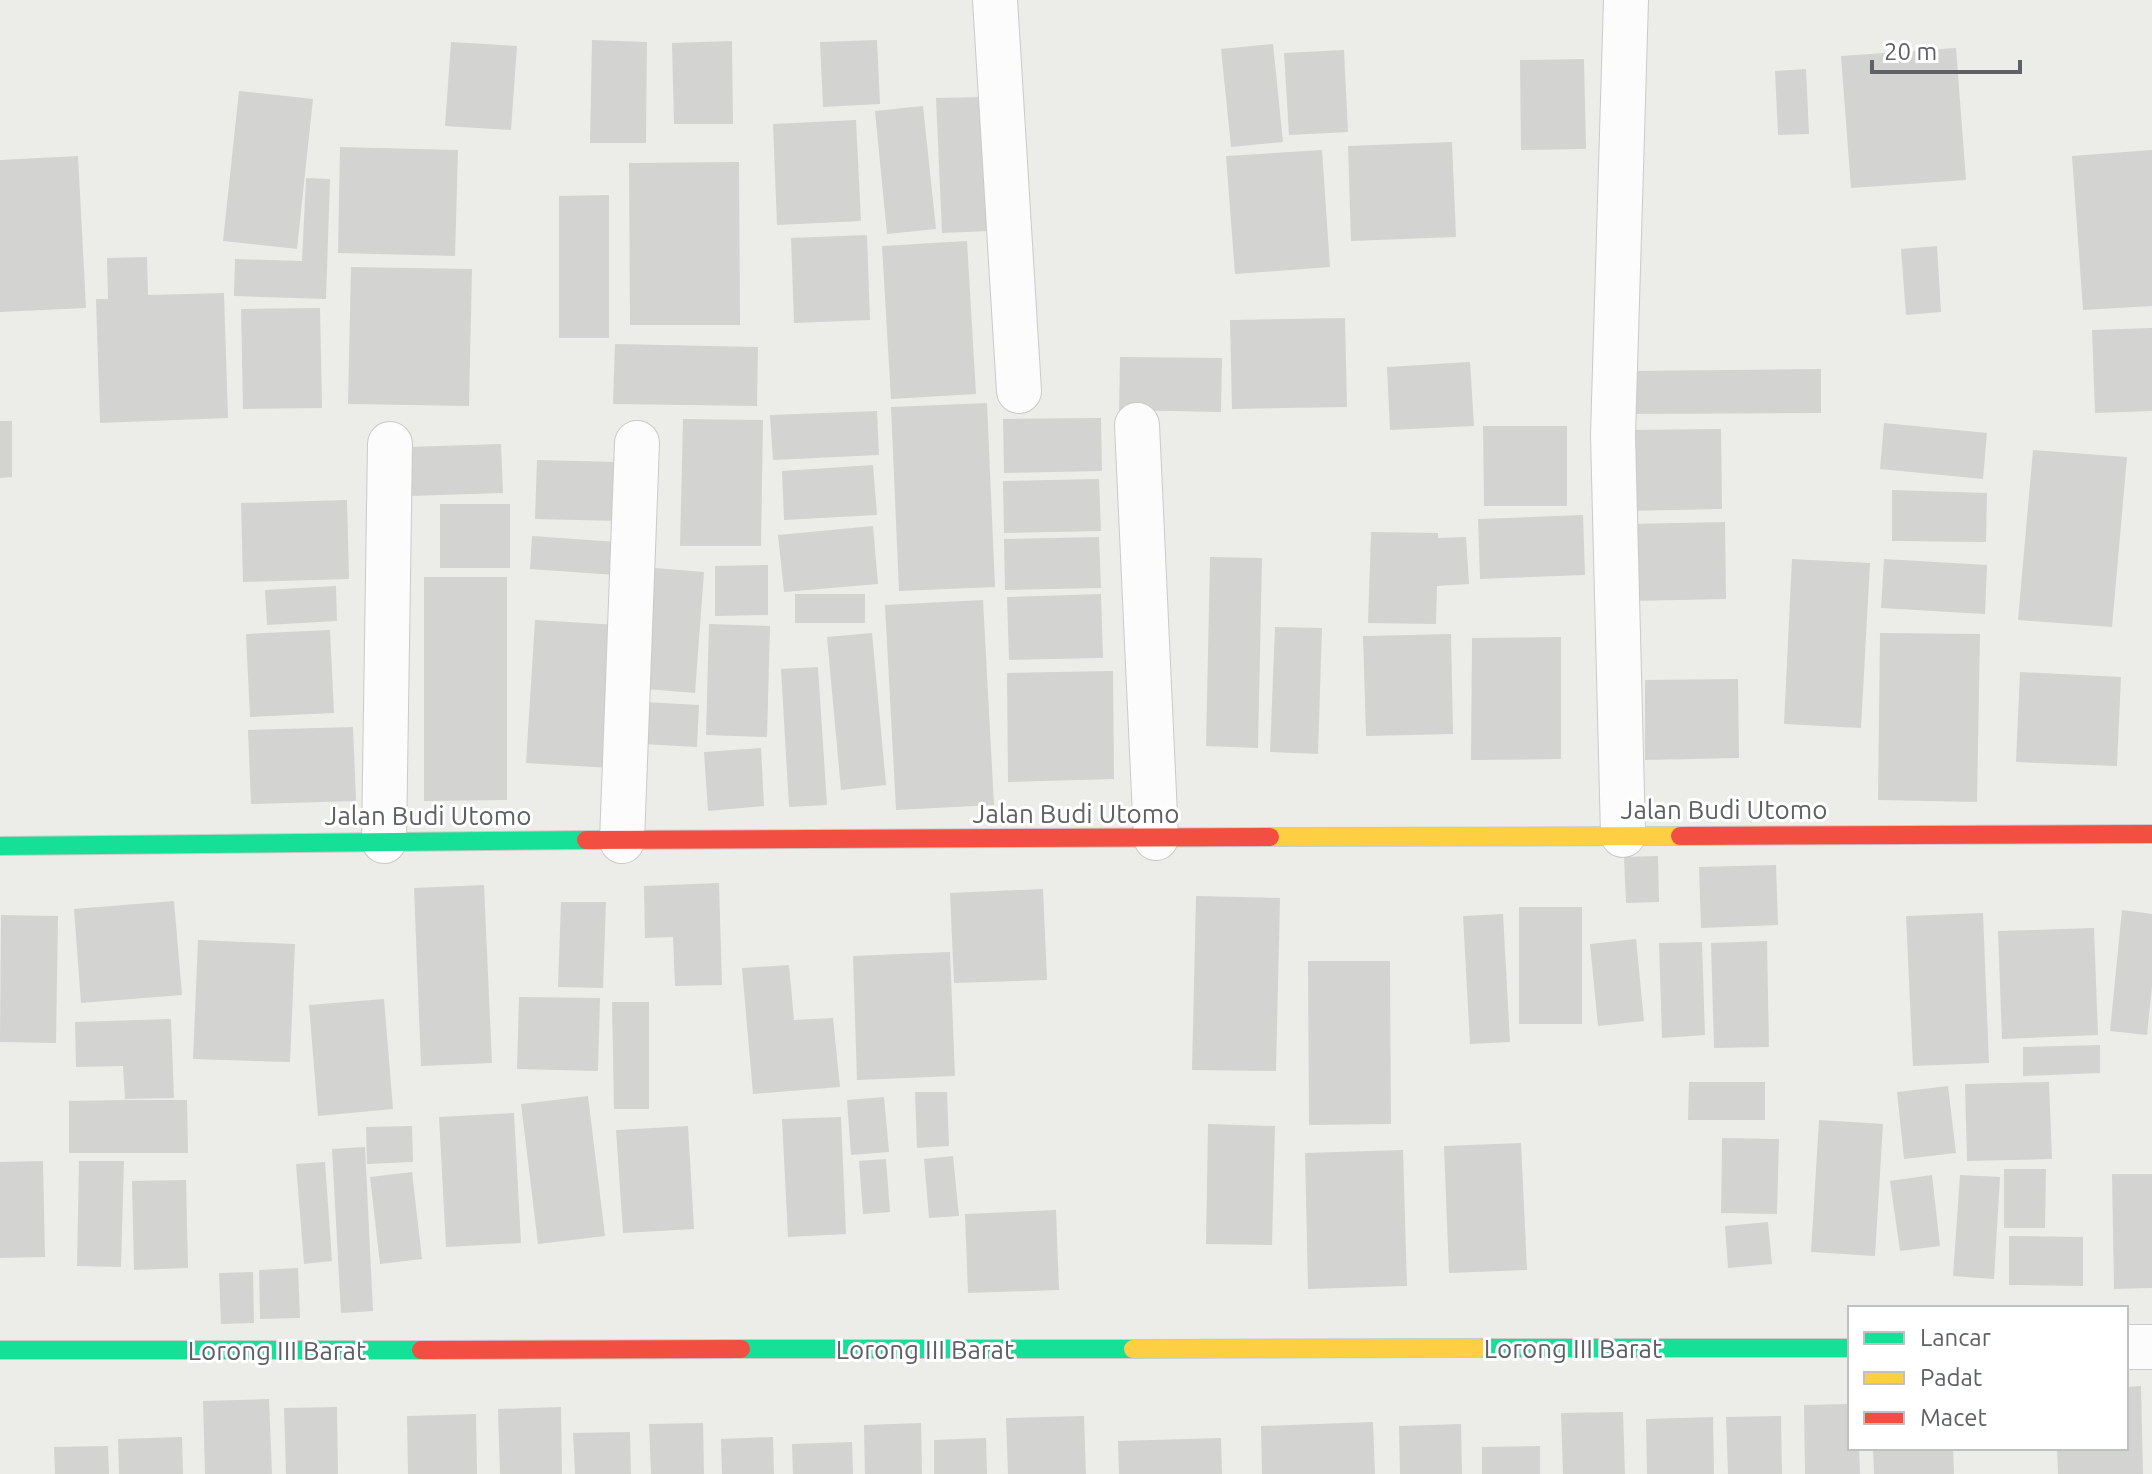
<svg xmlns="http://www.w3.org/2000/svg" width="2152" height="1474" font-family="Ubuntu,sans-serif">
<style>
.building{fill:#d3d3d1}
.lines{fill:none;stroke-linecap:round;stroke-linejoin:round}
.street-casing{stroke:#cacac9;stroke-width:46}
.fast-casing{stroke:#cacac9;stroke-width:20}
.slow-casing{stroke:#cacac9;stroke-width:20}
.jam-casing{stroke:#cacac9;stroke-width:20}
.street{stroke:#fcfcfc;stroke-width:44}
.fast{stroke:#16e098;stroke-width:18}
.slow{stroke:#ffcf43;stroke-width:18}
.jam{stroke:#f24e42;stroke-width:18}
.labels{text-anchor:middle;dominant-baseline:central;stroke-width:6;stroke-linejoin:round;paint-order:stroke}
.street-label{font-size:26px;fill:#5e6165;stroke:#fff}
</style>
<rect width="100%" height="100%" fill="#ecece8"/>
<!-- building -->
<g class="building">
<polygon points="592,40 647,42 646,143 590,143"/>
<polygon points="877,40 880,104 823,107 820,42"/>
<polygon points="732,41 733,124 674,124 672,43"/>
<polygon points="451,42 517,46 511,130 445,126"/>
<polygon points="1273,44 1283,142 1231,147 1221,49"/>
<polygon points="1956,48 1966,180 1851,188 1841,56"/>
<polygon points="1344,50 1348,132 1289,135 1284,53"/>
<polygon points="1584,59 1586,149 1521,150 1520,60"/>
<polygon points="1806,69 1809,134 1778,135 1775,71"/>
<polygon points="239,91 313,99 297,249 223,241"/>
<polygon points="985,97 990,231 942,233 936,98"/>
<polygon points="923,106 936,229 887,234 875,111"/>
<polygon points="856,120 861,221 777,225 773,124"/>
<polygon points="1452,142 1456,237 1351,241 1348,146"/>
<polygon points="340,147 458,150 455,256 338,253"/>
<polygon points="1322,150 1330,267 1235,274 1226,156"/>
<polygon points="2152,150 2152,306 2083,310 2072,156"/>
<polygon points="78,156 86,308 0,312 0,160"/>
<polygon points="739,162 740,325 630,325 629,163"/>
<polygon points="306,178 330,179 326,299 234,296 235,259 302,261"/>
<polygon points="609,195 609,338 559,338 559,196"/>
<polygon points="867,235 870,320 794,323 791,238"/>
<polygon points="967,241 976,394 891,399 882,246"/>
<polygon points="1937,246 1941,312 1906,315 1901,249"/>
<polygon points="147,257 148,295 224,293 228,418 100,423 96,299 108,299 107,258"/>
<polygon points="351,267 472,269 469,406 348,404"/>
<polygon points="320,308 322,408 243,409 241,309"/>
<polygon points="1345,318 1347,407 1232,409 1230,320"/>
<polygon points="2152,328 2152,411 2095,413 2092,330"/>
<polygon points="615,344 758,347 757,406 613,404"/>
<polygon points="1120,357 1222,358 1221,412 1119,410"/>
<polygon points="1470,362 1474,426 1390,430 1387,367"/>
<polygon points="1821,369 1821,413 1626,414 1626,371"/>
<polygon points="987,403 995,587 899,591 891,407"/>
<polygon points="877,411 879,455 773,460 770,415"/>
<polygon points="1101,418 1102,471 1004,473 1003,419"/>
<polygon points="683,419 763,420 761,546 680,546"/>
<polygon points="0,421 12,421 12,477 0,478"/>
<polygon points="1884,423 1987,433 1983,479 1880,469"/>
<polygon points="1483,426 1567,426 1567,506 1484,506"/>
<polygon points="1721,429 1722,509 1625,511 1624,430"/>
<polygon points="501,444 503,493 408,496 407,447"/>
<polygon points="2033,450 2127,457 2112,627 2018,620"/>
<polygon points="537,460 620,462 619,521 535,519"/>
<polygon points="873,465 877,515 784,520 782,471"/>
<polygon points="1099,479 1101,531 1004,533 1003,481"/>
<polygon points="1892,490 1987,493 1986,542 1892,541"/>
<polygon points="347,500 349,579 243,582 241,503"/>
<rect x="440" y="504" width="70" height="64"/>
<polygon points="1583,515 1585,575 1480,579 1478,519"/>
<polygon points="1725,522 1726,599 1630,601 1628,524"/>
<polygon points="873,526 878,584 784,592 778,535"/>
<polygon points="1371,532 1438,533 1438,538 1466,537 1469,584 1437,586 1436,624 1368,623"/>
<polygon points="532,536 618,542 616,575 530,569"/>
<polygon points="1099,537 1101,588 1005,590 1004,539"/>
<polygon points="1210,557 1262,558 1258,748 1206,746"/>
<polygon points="1792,559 1870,563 1861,728 1784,724"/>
<polygon points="1884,559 1987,565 1985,614 1881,608"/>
<polygon points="768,565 768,615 715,616 715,566"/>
<polygon points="655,568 704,572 695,693 646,689"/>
<polygon points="424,577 507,577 507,800 424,801"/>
<polygon points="336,586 337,621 267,625 265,590"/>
<rect x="795" y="594" width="70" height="29"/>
<polygon points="1101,594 1103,658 1009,660 1007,597"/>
<polygon points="983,600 994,805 896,810 885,605"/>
<polygon points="535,620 619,625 611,768 526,763"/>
<polygon points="709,624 770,626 767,737 706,735"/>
<polygon points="1275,627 1322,628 1318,754 1270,752"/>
<polygon points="330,630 334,713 250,717 246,634"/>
<polygon points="872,633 886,785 841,790 827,637"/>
<polygon points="1880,633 1980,634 1977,802 1878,800"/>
<polygon points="1451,634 1453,734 1366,736 1363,636"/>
<polygon points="1561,637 1561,759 1471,760 1472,638"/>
<polygon points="818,667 827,805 789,807 781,669"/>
<polygon points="1113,671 1114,779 1008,782 1007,673"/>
<polygon points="2020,672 2121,677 2117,766 2016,762"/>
<polygon points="1738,679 1739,758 1645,760 1645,680"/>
<polygon points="645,702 699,705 697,747 642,744"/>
<polygon points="353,727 356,801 251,804 248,730"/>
<polygon points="761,748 764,806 708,811 704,752"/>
<polygon points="1658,856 1659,902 1626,903 1624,857"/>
<polygon points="1776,865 1778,925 1701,928 1699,867"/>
<polygon points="719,883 722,985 675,986 673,937 645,938 644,886"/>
<polygon points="484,885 492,1063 421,1066 414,888"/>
<polygon points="1043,889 1047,980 954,983 950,893"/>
<polygon points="1196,896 1280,898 1276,1071 1192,1070"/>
<polygon points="174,901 182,995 81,1003 74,909"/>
<polygon points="561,902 606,902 603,988 558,987"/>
<rect x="1519" y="907" width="63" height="117"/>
<polygon points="2122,910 2152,914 2152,986 2147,1035 2110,1031"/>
<polygon points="1983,913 1989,1063 1913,1066 1906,916"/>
<polygon points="1503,914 1510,1042 1470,1044 1463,916"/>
<polygon points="1,915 58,916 56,1043 0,1042"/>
<polygon points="2094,928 2098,1035 2002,1039 1998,931"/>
<polygon points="1636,939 1644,1021 1598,1026 1590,944"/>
<polygon points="198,940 295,944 290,1062 193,1059"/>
<polygon points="1767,941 1769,1047 1714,1048 1711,943"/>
<polygon points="1702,942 1705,1035 1662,1038 1659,943"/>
<polygon points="950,952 955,1076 857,1080 853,956"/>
<polygon points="1308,961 1390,961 1391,1124 1309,1125"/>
<polygon points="789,965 794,1020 833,1018 840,1087 753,1094 742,968"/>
<polygon points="519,997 600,998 598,1071 517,1069"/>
<polygon points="384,999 393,1109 318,1116 309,1005"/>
<polygon points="612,1002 649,1002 649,1109 614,1109"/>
<polygon points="171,1019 174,1098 125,1099 123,1066 76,1067 75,1022"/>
<polygon points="2100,1045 2100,1073 2023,1076 2023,1047"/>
<polygon points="1689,1082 1765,1082 1765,1120 1688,1120"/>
<polygon points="2049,1082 2052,1159 1967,1161 1965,1084"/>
<polygon points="1948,1086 1956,1153 1904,1159 1897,1092"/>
<polygon points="915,1092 947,1092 949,1146 917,1148"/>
<polygon points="588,1096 605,1236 538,1244 521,1104"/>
<polygon points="884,1097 889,1152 851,1155 847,1100"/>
<polygon points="127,1100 187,1100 188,1153 69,1153 69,1101"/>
<polygon points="514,1113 521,1243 446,1247 439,1117"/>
<polygon points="841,1117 846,1234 788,1237 782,1119"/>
<polygon points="1819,1120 1883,1124 1875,1256 1811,1252"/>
<polygon points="1208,1124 1275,1126 1272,1245 1206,1244"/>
<polygon points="412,1126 413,1162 367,1164 366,1127"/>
<polygon points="688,1126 694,1229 623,1233 616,1130"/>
<polygon points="1722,1138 1779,1139 1777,1214 1721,1213"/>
<polygon points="1521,1143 1527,1270 1449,1273 1444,1146"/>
<polygon points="365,1147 373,1311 341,1313 332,1149"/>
<polygon points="1403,1150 1407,1286 1308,1289 1305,1153"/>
<polygon points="953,1156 959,1216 929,1218 924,1159"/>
<polygon points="886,1159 890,1212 863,1214 859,1161"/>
<polygon points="43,1161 45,1257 0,1258 0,1162"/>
<polygon points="79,1161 124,1161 121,1267 77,1266"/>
<polygon points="325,1162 332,1261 304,1264 296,1164"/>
<polygon points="2004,1169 2046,1169 2045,1228 2004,1228"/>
<polygon points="412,1172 422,1259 380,1264 370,1177"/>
<polygon points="2112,1174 2152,1174 2152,1288 2114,1289"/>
<polygon points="1932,1175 1940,1246 1900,1251 1890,1181"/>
<polygon points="1960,1175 2000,1177 1994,1279 1953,1276"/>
<polygon points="186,1180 188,1268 134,1270 132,1181"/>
<polygon points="1056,1210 1059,1290 968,1293 965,1214"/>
<polygon points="1768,1222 1772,1264 1728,1268 1725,1226"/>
<polygon points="2009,1236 2083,1237 2083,1286 2009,1285"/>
<polygon points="298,1268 300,1318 260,1319 259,1270"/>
<polygon points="253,1272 254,1323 221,1324 219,1273"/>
<polygon points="2141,1386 2143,1474 2058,1474 2057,1448 2126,1448 2126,1387"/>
<polygon points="269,1399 272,1474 205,1474 203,1401"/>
<polygon points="1850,1404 1850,1448 1859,1448 1860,1474 1805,1474 1804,1405"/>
<polygon points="337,1407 338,1474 286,1474 284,1408"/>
<polygon points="561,1407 562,1474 500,1474 498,1409"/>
<polygon points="1623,1412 1625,1474 1563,1474 1561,1413"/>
<polygon points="476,1414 477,1474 408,1474 407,1416"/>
<polygon points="1084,1416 1086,1474 1008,1474 1006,1418"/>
<polygon points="1781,1416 1782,1474 1728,1474 1726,1417"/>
<polygon points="1713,1417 1714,1474 1647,1474 1646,1419"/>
<polygon points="1373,1422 1375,1474 1262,1474 1261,1426"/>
<polygon points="703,1423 704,1474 651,1474 649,1424"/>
<polygon points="921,1423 922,1474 865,1474 864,1425"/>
<polygon points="1461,1424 1462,1474 1400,1474 1399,1426"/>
<polygon points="630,1432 631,1474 575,1474 573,1433"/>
<polygon points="182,1437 183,1474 119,1474 118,1439"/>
<polygon points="773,1437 774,1474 722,1474 721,1439"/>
<polygon points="986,1438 987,1474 934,1474 934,1440"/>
<polygon points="1221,1438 1222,1474 1119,1474 1118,1441"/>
<polygon points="852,1442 853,1474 793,1474 792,1444"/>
<polygon points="108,1446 109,1474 55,1474 54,1447"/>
<polygon points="1540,1446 1540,1474 1482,1474 1482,1447"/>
<polygon points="1873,1448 1953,1448 1954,1474 1874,1474"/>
</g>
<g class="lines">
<defs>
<g id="street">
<polyline points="995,0 1019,391"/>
<polyline points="1137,425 1156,838"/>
<polyline points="1623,835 1613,435 1626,0"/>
<polyline points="384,841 390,444"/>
<polyline points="622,841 637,443"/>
<polyline points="2126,1347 2152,1347"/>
</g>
<g id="fast">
<polyline points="0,846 586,840"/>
<polyline points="1480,1348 1850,1348"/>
<polyline points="741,1349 1133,1349"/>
<polyline points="0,1350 421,1350"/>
</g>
<g id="slow">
<polyline points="1270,837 1680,836"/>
<polyline points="1133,1349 1480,1348"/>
</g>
<g id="jam">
<polyline points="1680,836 2152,834"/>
<polyline points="586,840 1270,837"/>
<polyline points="421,1350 741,1349"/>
</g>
</defs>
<!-- street casing -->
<use href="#street" class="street-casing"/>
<!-- fast casing -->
<use href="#fast" class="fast-casing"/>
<!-- slow casing -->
<use href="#slow" class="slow-casing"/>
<!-- jam casing -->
<use href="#jam" class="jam-casing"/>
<!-- street -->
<use href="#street" class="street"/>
<!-- fast -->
<use href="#fast" class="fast"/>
<!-- slow -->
<use href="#slow" class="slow"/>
<!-- jam -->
<use href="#jam" class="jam"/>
</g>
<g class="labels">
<!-- street labels -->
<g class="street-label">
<text x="1724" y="809">Jalan Budi Utomo</text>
<text x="1076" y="813">Jalan Budi Utomo</text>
<text x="428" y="815">Jalan Budi Utomo</text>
<text x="1573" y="1348">Lorong III Barat</text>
<text x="925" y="1349">Lorong III Barat</text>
<text x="277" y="1350">Lorong III Barat</text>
</g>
</g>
<!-- legend -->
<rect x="1848" y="1306" width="280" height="144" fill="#ffffff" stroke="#bfc0c1" stroke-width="2"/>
<rect x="1864" y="1332" width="40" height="12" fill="#16e098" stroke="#bfc0c1" stroke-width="2"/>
<text x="1920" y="1346" font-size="24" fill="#5e6165">Lancar</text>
<rect x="1864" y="1372" width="40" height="12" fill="#ffcf43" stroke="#bfc0c1" stroke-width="2"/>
<text x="1920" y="1386" font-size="24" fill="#5e6165">Padat</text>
<rect x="1864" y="1412" width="40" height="12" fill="#f24e42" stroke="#bfc0c1" stroke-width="2"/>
<text x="1920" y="1426" font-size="24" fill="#5e6165">Macet</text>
<!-- scale -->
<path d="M1872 60v12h148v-12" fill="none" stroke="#5e6165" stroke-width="4"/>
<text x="1884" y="60" font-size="24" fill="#5e6165" stroke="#ffffff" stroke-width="6" paint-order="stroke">20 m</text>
</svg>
